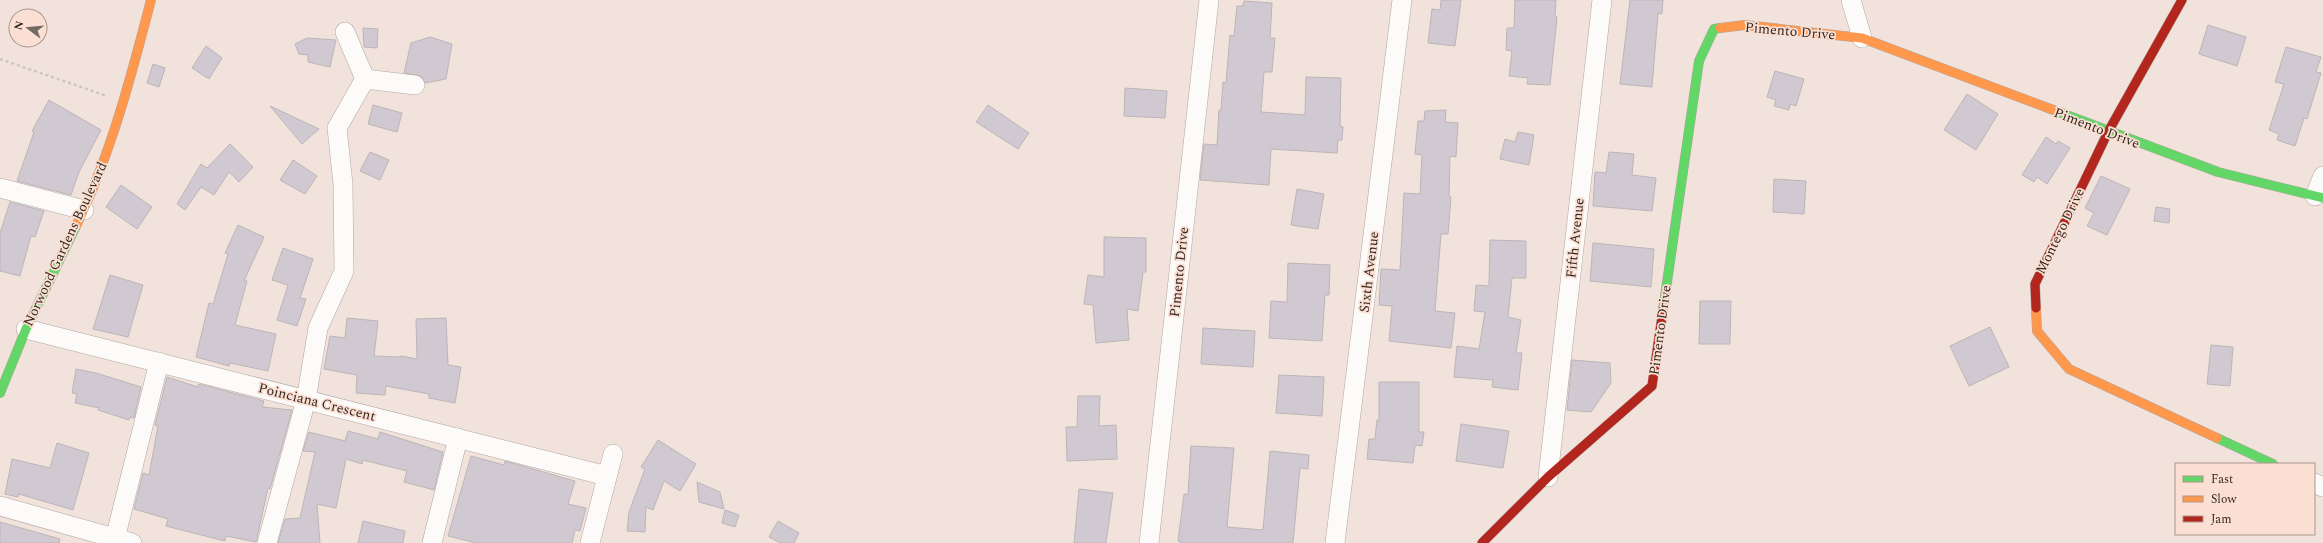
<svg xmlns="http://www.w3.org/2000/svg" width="2323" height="543" font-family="Spectral,serif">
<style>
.building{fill:#d0c9d2;stroke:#bcb5b7}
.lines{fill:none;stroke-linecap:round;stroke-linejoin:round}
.street-casing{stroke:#b1a6a0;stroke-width:20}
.fast-casing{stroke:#b1a6a0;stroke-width:10}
.slow-casing{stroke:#b1a6a0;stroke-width:10}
.jam-casing{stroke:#b1a6a0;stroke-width:10}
.path{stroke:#cbc6c3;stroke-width:2.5;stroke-dasharray:3 3;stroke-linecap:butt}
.street{stroke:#fdfbfa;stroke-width:19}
.fast{stroke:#63d668;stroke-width:9}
.slow{stroke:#ff974d;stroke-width:9}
.jam{stroke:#b3261e;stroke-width:9}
.labels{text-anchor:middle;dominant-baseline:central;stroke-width:3.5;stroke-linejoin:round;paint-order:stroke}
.street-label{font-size:14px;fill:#322823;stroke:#fadfd2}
</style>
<rect width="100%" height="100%" fill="#f1e2db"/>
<!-- building -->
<g class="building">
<polygon points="1441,0 1461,0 1455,46 1428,43 1432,9 1440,10"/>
<polygon points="1515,0 1556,0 1555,16 1557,17 1550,85 1527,84 1528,78 1509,76 1512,51 1506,50 1507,28 1514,28"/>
<polygon points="1630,0 1663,0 1662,14 1658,13 1652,87 1620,84"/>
<polygon points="1244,1 1272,3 1270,38 1275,38 1272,72 1264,72 1261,112 1305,115 1306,77 1341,78 1340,126 1343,127 1342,140 1338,140 1337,153 1271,149 1269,185 1200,180 1204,144 1217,145 1219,110 1221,110 1223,82 1226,83 1230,35 1234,36 1237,6 1243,6"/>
<polygon points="2208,25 2246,37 2237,66 2199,54"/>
<polygon points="363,28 378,29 377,48 364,47"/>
<polygon points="430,37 452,44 446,79 425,83 421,76 404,73 411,43"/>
<polygon points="307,38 336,40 330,67 308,62 308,55 299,54 295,44"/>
<polygon points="206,46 222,58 209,79 192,68"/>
<polygon points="2286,47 2321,57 2316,72 2321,73 2307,119 2304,118 2295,146 2277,140 2279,134 2269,130 2284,84 2275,82"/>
<polygon points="153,64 165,68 159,87 147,83"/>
<polygon points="1775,71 1804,79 1796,106 1790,104 1789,110 1774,106 1776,100 1767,97"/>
<polygon points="1125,88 1167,91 1165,118 1124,116"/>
<polygon points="1967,94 1998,114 1976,150 1944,130"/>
<polygon points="49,100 101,130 79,172 71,195 17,181 34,132 32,131"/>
<polygon points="373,105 402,113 397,132 368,124"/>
<polygon points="988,105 1029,133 1018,149 976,122"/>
<polygon points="270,106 319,129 302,144"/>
<polygon points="1446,110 1445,122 1458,123 1456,157 1450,156 1449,196 1451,197 1448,234 1441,234 1435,311 1455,313 1451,348 1389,341 1392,306 1379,305 1381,269 1400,270 1404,193 1420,194 1422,155 1415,154 1418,121 1424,121 1425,111"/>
<polygon points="1518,132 1534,135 1529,165 1500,159 1505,139 1515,142"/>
<polygon points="2046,137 2056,144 2058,141 2070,148 2047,184 2037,177 2034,182 2022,175"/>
<polygon points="230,144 253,167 239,182 229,172 214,195 201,187 185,210 177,204 201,164 207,168"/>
<polygon points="370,152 389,160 380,180 360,171"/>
<polygon points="1609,152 1634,154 1632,175 1656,178 1652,211 1593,206 1595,172 1606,173"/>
<polygon points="293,160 317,176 305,194 280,180"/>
<polygon points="2101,176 2130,189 2107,235 2087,226 2094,213 2085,208"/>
<polygon points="1774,179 1806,181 1804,214 1773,212"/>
<polygon points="121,185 152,207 137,229 106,207"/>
<polygon points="1297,189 1324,194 1318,229 1291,225"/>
<polygon points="10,202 44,211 35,237 31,236 20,276 0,271 0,233"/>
<polygon points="2156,207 2170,209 2169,223 2154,221"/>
<polygon points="238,225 264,237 244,281 247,281 235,325 276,334 268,371 230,363 229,366 196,357 209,303 213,304 228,254 225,253"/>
<polygon points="1104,237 1146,238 1146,272 1143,272 1138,311 1127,309 1129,340 1096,343 1093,305 1084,304 1088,275 1104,277"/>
<polygon points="1490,240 1526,241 1526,278 1512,278 1508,317 1521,320 1516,353 1522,353 1518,390 1492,387 1493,380 1454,377 1457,346 1479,349 1485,312 1474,311 1476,285 1489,286"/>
<polygon points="1593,243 1654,249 1651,287 1590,281"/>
<polygon points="283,248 313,259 300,298 306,299 297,326 277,320 288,285 272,280"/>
<polygon points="1288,263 1330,265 1329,295 1325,295 1322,341 1269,338 1271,301 1287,302"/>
<polygon points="110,275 143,285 128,337 93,329"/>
<polygon points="1700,301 1731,301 1730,344 1699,344"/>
<polygon points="347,318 378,321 374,356 400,357 401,356 417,359 416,319 446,318 448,365 461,367 455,403 429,398 429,394 386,386 385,395 356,393 357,375 324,369 330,336 345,338"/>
<polygon points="1990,327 2009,367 1969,386 1950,346"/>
<polygon points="1203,328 1255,331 1253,367 1201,364"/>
<polygon points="2211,345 2233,347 2230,386 2207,384"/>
<polygon points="1572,360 1610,363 1611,383 1591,412 1567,410"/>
<polygon points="76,369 96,373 141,387 134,418 130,417 129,420 98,410 99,408 75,403 77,394 72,393"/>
<polygon points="1279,375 1324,377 1322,416 1276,413"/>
<polygon points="167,377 198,387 199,384 264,401 262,407 292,410 270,489 268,488 256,542 226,536 225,541 166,526 168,519 134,509 143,473 149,475 158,426 155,425"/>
<polygon points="1379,382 1419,382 1419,432 1424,432 1422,446 1415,445 1413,463 1367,459 1369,439 1375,439 1377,420 1379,420"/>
<polygon points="1078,396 1100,396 1099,426 1116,425 1117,459 1067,461 1066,427 1077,427"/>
<polygon points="1461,424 1509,431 1503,468 1456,461"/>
<polygon points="348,431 378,439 380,432 443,452 434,490 404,482 407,471 363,460 362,464 346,459 336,508 317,504 320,543 278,543 285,519 300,518 315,452 303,451 309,432 345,441"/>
<polygon points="658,440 696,464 680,491 664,481 653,510 646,507 645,532 627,531 629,512 645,469 641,467"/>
<polygon points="57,443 89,453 73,510 19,494 18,497 5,494 12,459 50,468"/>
<polygon points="1191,446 1234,448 1227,527 1263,530 1270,451 1309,455 1308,469 1300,468 1293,543 1182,543 1178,541 1184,494 1188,495"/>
<polygon points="471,456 504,465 505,461 575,481 568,504 586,508 580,531 575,530 572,543 476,543 448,536"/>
<polygon points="697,482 720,492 724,509 699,502"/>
<polygon points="1079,489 1113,493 1106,543 1074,543"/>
<polygon points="725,510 739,515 735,527 722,523"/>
<polygon points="363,521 405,531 403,543 358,543"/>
<polygon points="778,521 799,533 794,543 780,543 769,537"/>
<polygon points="0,522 60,539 59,543 0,543"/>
</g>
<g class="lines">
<defs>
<g id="street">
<polyline points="1851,0 1862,38"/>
<polyline points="365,79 415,85"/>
<polyline points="0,188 84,210"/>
<polyline points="2315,196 2323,176"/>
<polyline points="26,329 607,476"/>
<polyline points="1548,477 1602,0"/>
<polyline points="2314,483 2323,487"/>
<polyline points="0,506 132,543"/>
<polyline points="114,543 159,362"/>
<polyline points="267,543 306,400 318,328 344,271 343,184 337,128 365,79 345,32"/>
<polyline points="432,543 458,438"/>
<polyline points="590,543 613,454"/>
<polyline points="1149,543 1209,0"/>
<polyline points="1335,543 1402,0"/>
</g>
<g id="fast">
<polyline points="2056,111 2218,172 2323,198"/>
<polyline points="1663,310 1699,61 1714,29 1720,28"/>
<polyline points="0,393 26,329 76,226"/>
<polyline points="2217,438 2273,464"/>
</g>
<g id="slow">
<polyline points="1720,28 1745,25 1862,38 2056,111"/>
<path d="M76,226C111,154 131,77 151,0"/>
<polyline points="2036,308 2037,331 2069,369 2217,438"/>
</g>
<g id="jam">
<polyline points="2036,308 2035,284 2108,132 2182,0"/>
<polyline points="1482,543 1548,477 1652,386 1663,310"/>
</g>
</defs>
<!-- street casing -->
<use href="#street" class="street-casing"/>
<!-- fast casing -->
<use href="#fast" class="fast-casing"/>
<!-- slow casing -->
<use href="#slow" class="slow-casing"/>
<!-- jam casing -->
<use href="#jam" class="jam-casing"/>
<!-- path -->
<polyline class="path" points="0,59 107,96"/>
<!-- street -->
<use href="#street" class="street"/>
<!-- fast -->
<use href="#fast" class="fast"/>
<!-- slow -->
<use href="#slow" class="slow"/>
<!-- jam -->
<use href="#jam" class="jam"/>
</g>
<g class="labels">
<!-- street labels -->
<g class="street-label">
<text transform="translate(1790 31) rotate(5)">Pimento Drive</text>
<text transform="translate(2097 128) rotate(21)">Pimento Drive</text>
<text transform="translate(2060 231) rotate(-64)">Montego Drive</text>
<text transform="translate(1575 238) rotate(-84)">Fifth Avenue</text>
<text transform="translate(65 244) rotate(-65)">Norwood Gardens Boulevard</text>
<text transform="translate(1179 272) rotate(-84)">Pimento Drive</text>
<text transform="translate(1369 272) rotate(-83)">Sixth Avenue</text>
<text transform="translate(1660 330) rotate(-82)">Pimento Drive</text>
<text transform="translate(317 402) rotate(14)">Poinciana Crescent</text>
</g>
</g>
<!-- legend -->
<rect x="2175" y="463" width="140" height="72" fill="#fadfd2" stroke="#aa968c"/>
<rect x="2183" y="476" width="20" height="6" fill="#63d668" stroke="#aa968c"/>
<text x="2211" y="483" font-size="12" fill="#322823">Fast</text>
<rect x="2183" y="496" width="20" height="6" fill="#ff974d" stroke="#aa968c"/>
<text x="2211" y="503" font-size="12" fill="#322823">Slow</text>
<rect x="2183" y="516" width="20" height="6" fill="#b3261e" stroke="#aa968c"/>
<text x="2211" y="523" font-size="12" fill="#322823">Jam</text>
<!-- north arrow -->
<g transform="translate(28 28) rotate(286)"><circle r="19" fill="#fadfd2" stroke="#aa968c"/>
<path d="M0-3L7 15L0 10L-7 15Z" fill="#756963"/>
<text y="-6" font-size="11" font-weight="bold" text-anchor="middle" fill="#322823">N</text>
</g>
</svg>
